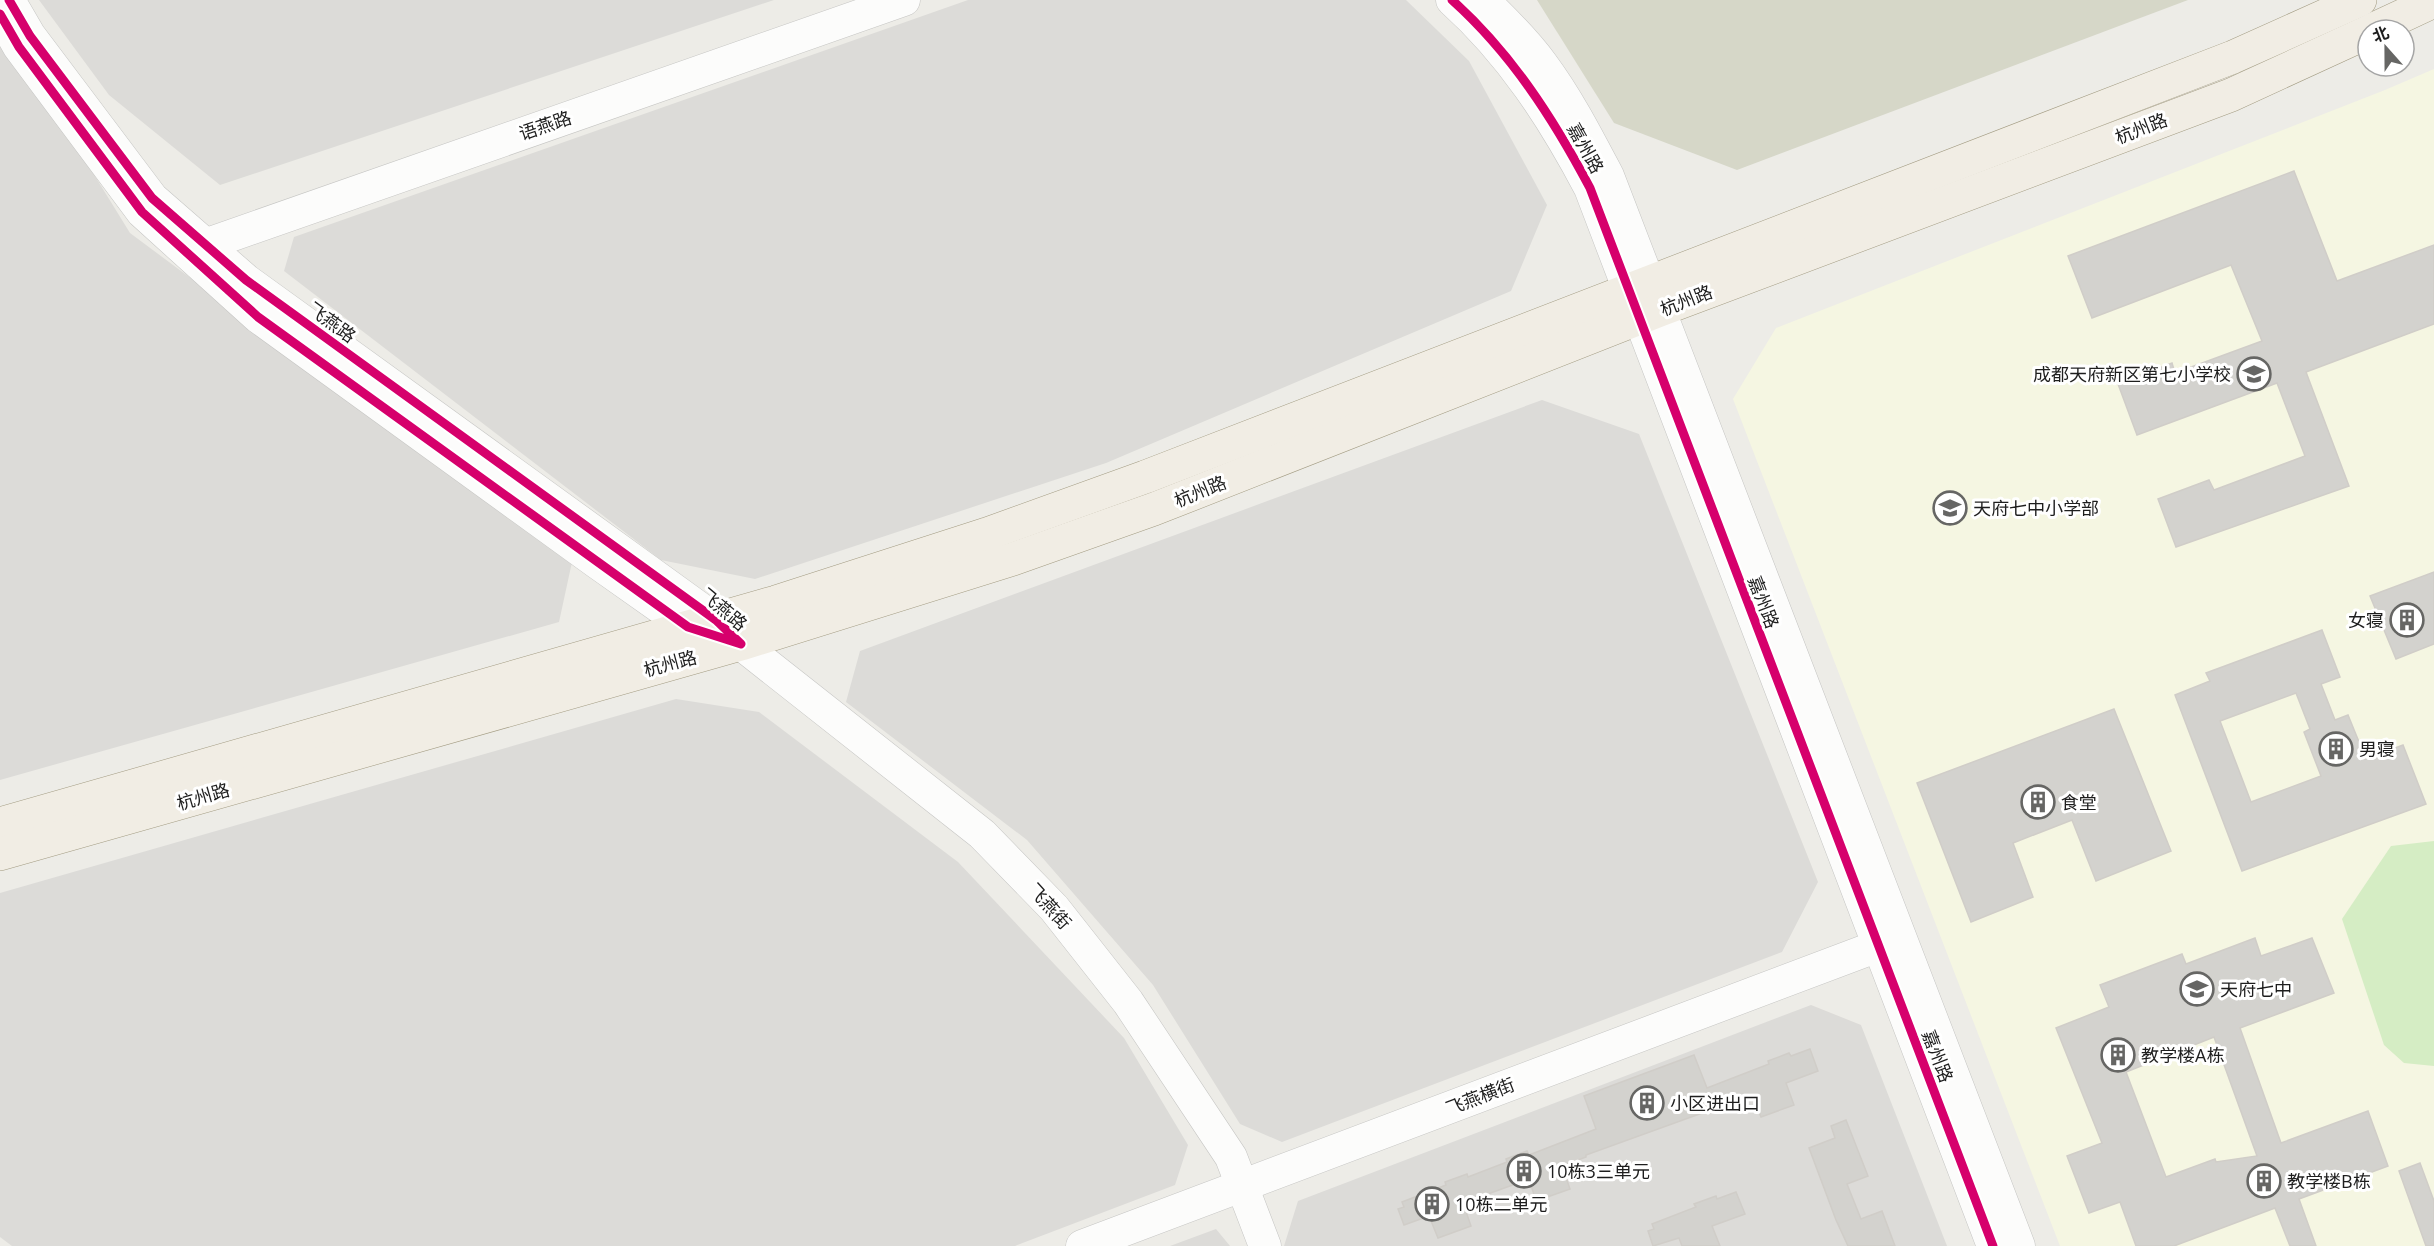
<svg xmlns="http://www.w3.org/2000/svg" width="2434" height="1246" font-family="'Open Sans','Noto Sans SC',sans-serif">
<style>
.residential{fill:#dcdbd8}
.education{fill:#f5f6e2}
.construction{fill:#d6d7c8}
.grass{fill:#d5edc4}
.building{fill:#d3d2ce;stroke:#d0cdc8;stroke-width:1.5;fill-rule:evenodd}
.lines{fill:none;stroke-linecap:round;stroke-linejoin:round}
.minor-casing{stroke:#c5c5c3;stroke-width:33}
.major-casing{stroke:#a39c83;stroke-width:34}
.minor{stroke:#fcfcfb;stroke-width:32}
.major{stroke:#f1ede4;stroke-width:33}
.cycleway-casing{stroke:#fff;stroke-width:13}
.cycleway{stroke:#d6006c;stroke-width:9}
.labels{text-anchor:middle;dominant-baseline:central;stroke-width:6;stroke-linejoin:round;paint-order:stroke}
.street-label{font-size:18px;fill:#1e1e1e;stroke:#fff}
.poi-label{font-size:18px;fill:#1e1e1e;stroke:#fff;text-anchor:start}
</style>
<rect width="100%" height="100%" fill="#edece7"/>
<!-- residential -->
<g class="residential">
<polygon points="39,0 774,0 220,185 109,95"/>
<polygon points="968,0 1406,0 1469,61 1547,205 1511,291 1106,463 755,579 661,560 284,271 294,237"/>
<polygon points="0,22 130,233 572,562 559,622 0,780"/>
<polygon points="1542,400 1639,434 1818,882 1782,952 1282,1142 1240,1124 1153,985 1027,840 846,702 860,651"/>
<polygon points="676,699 759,712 958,862 1124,1038 1188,1145 1175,1185 1015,1246 12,1246 0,1237 0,893"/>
<polygon points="1811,1005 1861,1025 1947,1246 1284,1246 1298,1201"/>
<polygon points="1216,1229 1230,1246 1170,1246"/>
</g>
<!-- education -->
<polygon class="education" points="2434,69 2434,1246 2060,1246 1733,399 1776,328 2385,90"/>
<!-- construction -->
<polygon class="construction" points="1537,0 2188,0 1737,170 1614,123"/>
<!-- grass -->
<polygon class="grass" points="2434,841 2434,1066 2404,1063 2384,1045 2342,919 2391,846"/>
<!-- building -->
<g class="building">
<polygon points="2294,171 2337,281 2434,245 2434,324 2306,372 2349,486 2176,547 2158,499 2209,480 2214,490 2305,456 2277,383 2137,435 2118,384 2172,363 2175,373 2262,341 2231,265 2092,318 2068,256"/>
<polygon points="2434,572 2434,644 2396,659 2370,596"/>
<path d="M2322,630L2340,677L2321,684L2335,720L2348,715L2366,759L2403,745L2426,804L2242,871L2175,695L2210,681L2206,673ZM2296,693L2310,729L2304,732L2321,776L2251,802L2220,721Z"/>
<polygon points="2114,709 2171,851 2096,881 2072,820 2013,843 2033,897 1971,922 1917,783"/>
<path d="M2255,938L2261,956L2312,938L2334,993L2240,1028L2281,1143L2368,1111L2388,1166L2299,1199L2316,1246H2290L2275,1208L2174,1246H2136L2120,1202L2089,1213L2067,1156L2102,1143L2056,1028L2109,1007L2100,985L2182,954L2186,964ZM2214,1037L2257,1156L2216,1162L2215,1159L2166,1177L2126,1072Z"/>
<polygon points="1810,1049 1818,1071 1786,1083 1794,1105 1761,1117 1752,1095 1586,1155 1586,1157 1562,1166 1570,1189 1536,1201 1529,1179 1463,1203 1471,1226 1438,1238 1429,1216 1404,1225 1398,1209 1404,1207 1402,1202 1446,1185 1445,1182 1467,1174 1468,1177 1507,1162 1506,1159 1527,1151 1529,1155 1596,1129 1584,1096 1694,1055 1707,1088 1769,1064 1768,1061 1789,1053 1791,1056"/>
<polygon points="1846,1120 1868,1176 1847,1184 1861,1219 1882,1211 1895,1246 1848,1246 1836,1220 1809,1148 1835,1138 1831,1126"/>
<polygon points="2420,1163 2434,1201 2434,1246 2426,1246 2399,1171"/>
<polygon points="1736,1192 1745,1214 1712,1226 1720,1246 1682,1246 1679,1238 1653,1246 1648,1231 1654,1229 1652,1224 1696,1207 1694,1204 1716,1196 1717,1199"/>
</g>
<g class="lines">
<defs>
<g id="minor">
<polyline points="9,0 30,36 152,198 246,280 716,620 732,635"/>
<path d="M1452,0C1511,53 1553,118 1590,188L1993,1246"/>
<path d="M1483,0C1504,20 1525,41 1542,64C1568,99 1588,138 1608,176L2019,1246"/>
<polyline points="0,14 19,47 142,212 258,317 596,562 688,627 709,634"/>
<polyline points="190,250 904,0"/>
<polyline points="741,644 982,834 1054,908 1128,1002 1231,1157 1265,1246"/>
<polyline points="1082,1246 1878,946"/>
</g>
<g id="major">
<polyline points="2372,30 2434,1"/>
<polyline points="0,824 776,602 987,534 1145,477 2233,57 2360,0"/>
<polyline points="0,854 741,644 1013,559 1154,509 1660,310 2231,95 2368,32"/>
</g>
</defs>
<!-- minor casing -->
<use href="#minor" class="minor-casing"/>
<!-- major casing -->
<use href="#major" class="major-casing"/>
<!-- minor -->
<use href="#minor" class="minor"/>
<!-- major -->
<use href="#major" class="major"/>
<defs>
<g id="cycleway">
<path d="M1452,0C1511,53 1553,118 1590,188L1993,1246"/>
<polyline points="0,14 19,47 142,212 258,317 688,627 741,644 716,620 246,280 152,198 30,36 9,0"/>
</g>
</defs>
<!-- cycleway casing -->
<use href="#cycleway" class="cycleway-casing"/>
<!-- cycleway -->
<use href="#cycleway" class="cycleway"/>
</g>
<!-- icons -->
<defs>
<symbol id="school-ring" viewBox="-11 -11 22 22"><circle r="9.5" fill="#fff" stroke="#666664" stroke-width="1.5"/><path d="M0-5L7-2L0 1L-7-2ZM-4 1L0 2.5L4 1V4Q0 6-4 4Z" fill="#666664"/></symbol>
<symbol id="building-ring" viewBox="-11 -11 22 22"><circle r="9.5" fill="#fff" stroke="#666664" stroke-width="1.5"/><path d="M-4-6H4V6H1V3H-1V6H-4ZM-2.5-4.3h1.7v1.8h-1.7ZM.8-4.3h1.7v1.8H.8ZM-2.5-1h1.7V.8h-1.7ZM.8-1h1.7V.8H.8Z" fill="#666664"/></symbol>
</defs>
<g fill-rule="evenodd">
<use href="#school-ring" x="2235" y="355" width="38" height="38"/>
<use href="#school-ring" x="1931" y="489" width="38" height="38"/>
<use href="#building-ring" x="2388" y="601" width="38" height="38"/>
<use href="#building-ring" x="2317" y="730" width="38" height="38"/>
<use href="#building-ring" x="2019" y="783" width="38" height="38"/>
<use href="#school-ring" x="2178" y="970" width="38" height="38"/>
<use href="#building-ring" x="2099" y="1036" width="38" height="38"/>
<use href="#building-ring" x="1628" y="1084" width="38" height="38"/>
<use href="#building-ring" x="1505" y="1152" width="38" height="38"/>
<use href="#building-ring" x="2245" y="1162" width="38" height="38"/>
<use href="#building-ring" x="1413" y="1185" width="38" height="38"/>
</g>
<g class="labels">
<!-- street labels -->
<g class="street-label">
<text transform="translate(545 125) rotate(-19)">语燕路</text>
<text transform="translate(2141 128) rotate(-21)">杭州路</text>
<text transform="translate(1586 148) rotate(61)">嘉州路</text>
<text transform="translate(1686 300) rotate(-21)">杭州路</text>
<text transform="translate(332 322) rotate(36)">飞燕路</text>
<text transform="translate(1200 491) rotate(-22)">杭州路</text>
<text transform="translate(1764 602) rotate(69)">嘉州路</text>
<text transform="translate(724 609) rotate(40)">飞燕路</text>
<text transform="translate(670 663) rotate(-15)">杭州路</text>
<text transform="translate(203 796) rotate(-16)">杭州路</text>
<text transform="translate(1050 906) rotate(48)">飞燕街</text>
<text transform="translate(1938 1056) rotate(69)">嘉州路</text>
<text transform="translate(1480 1096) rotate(-21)">飞燕横街</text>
</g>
<!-- poi labels -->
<g class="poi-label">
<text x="2231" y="374" text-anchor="end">成都天府新区第七小学校</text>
<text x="1973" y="508">天府七中小学部</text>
<text x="2384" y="620" text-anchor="end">女寝</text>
<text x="2359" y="749">男寝</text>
<text x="2061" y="802">食堂</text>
<text x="2220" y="989">天府七中</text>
<text x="2141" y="1055">教学楼A栋</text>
<text x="1670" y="1103">小区进出口</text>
<text x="1547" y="1171">10栋3三单元</text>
<text x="2287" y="1181">教学楼B栋</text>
<text x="1455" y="1204">10栋二单元</text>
</g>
</g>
<!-- north arrow -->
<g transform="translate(2386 48) rotate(339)"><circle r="28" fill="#ffffff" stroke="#a5a5a5" stroke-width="1.5"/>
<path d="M0-4.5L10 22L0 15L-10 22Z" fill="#666664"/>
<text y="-9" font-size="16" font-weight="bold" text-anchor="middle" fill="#1e1e1e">北</text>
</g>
</svg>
